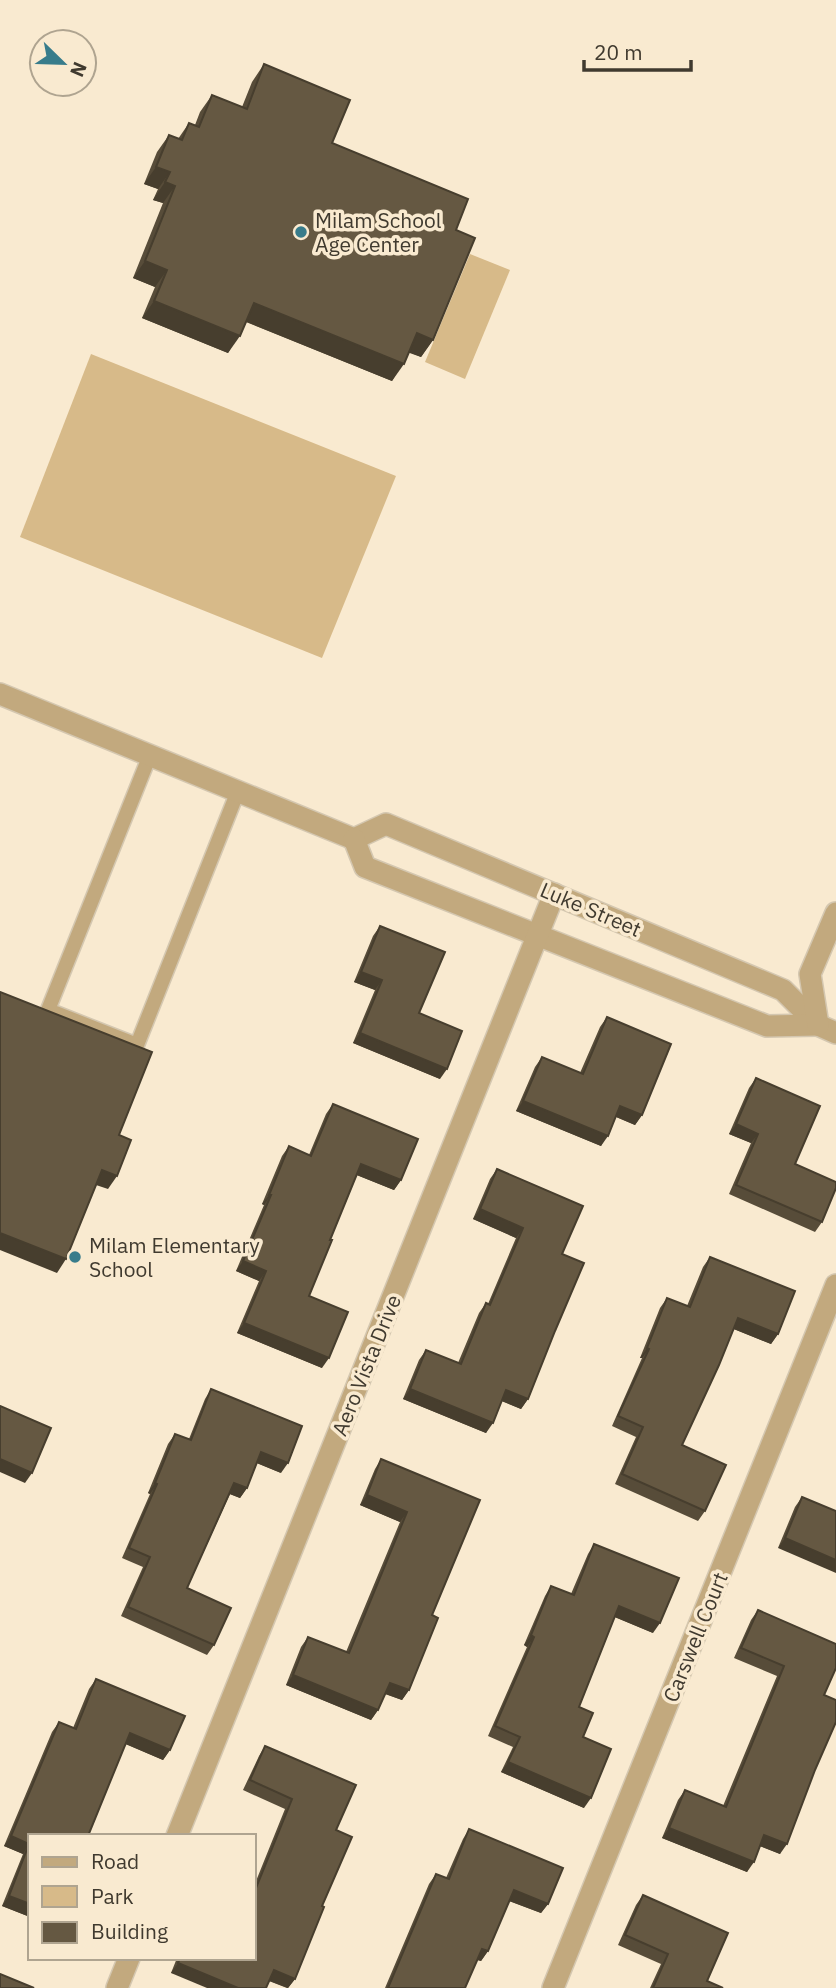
<svg xmlns="http://www.w3.org/2000/svg" width="836" height="1988" font-family="'IBM Plex Sans',sans-serif">
<style>
.green{fill:#d7ba89}
.lines{fill:none;stroke-linecap:round;stroke-linejoin:round}
.lane-casing{stroke:#d4c7b0;stroke-width:17}
.street-casing{stroke:#d4c7b0;stroke-width:24}
.lane{stroke:#c2a97e;stroke-width:14}
.street{stroke:#c2a97e;stroke-width:21}
.wall{fill:#574c39}
.shaded-wall{fill:#473e2e}
.building{fill:#655842;stroke:#473e2e;stroke-width:2}
.poi-dot{fill:#387c8b;stroke:#f9ead0;stroke-width:2.5}
.labels{text-anchor:middle;dominant-baseline:central;stroke-width:7;stroke-linejoin:round;paint-order:stroke}
.poi-label{font-size:21px;fill:#403a2f;stroke:#f9ead0;text-anchor:start}
.street-label{font-size:21px;fill:#403a2f;stroke:#f9ead0}
</style>
<rect width="100%" height="100%" fill="#f9ead0"/>
<!-- green -->
<g class="green">
<polygon points="470,254 510,270 465,379 425,362"/>
<polygon points="91,354 396,476 322,658 20,537"/>
</g>
<g class="lines">
<defs>
<polyline id="lane" points="150,755 48,1010 137,1045 238,791"/>
<g id="street">
<polyline points="0,694 354,839 386,824 783,990 818,1025 836,1033"/>
<polyline points="354,839 365,867 767,1026 818,1025"/>
<polyline points="818,1025 810,974 836,913"/>
<polyline points="177,1836 554,894"/>
<polyline points="117,1988 129,1958"/>
<polyline points="553,1988 836,1285"/>
</g>
</defs>
<!-- lane casing -->
<use href="#lane" class="lane-casing"/>
<!-- street casing -->
<use href="#street" class="street-casing"/>
<!-- lane -->
<use href="#lane" class="lane"/>
<!-- street -->
<use href="#street" class="street"/>
</g>
<!-- wall -->
<g class="wall">
<polygon points="264,64 332,143 456,230 433,340 421,357 409,352 392,381 246,322 228,353 142,318 155,287 133,278 163,203 153,200 158,189 144,184 157,152 169,135 178,139 189,123 195,125 200,112 212,95 242,107 252,82"/>
<polygon points="380,926 419,1013 440,1079 353,1043 375,990 354,982 373,936"/>
<polygon points="607,1017 642,1115 635,1125 616,1117 601,1146 516,1111 535,1067 542,1057 580,1073 600,1027"/>
<polygon points="756,1078 822,1222 815,1232 729,1194 751,1143 729,1134 749,1088"/>
<polygon points="333,1104 401,1180 394,1190 357,1175 330,1240 309,1296 322,1368 237,1333 259,1281 236,1271 264,1205 262,1204 282,1156 289,1146 309,1155 326,1114"/>
<polygon points="497,1169 562,1254 555,1331 528,1399 521,1409 502,1401 486,1433 403,1399 419,1360 426,1350 458,1363 479,1313 486,1303 488,1304 516,1238 473,1219 490,1179"/>
<polygon points="710,1257 778,1334 771,1344 734,1329 682,1445 705,1511 698,1521 615,1484 636,1437 612,1426 642,1358 640,1358 660,1308 667,1298 687,1306 703,1267"/>
<polygon points="211,1389 281,1473 257,1463 247,1488 240,1498 230,1494 187,1588 214,1645 207,1655 121,1616 143,1567 122,1558 150,1494 148,1493 168,1444 175,1434 189,1439 205,1399"/>
<polygon points="381,1459 480,1500 432,1615 409,1690 402,1700 385,1694 378,1710 371,1720 286,1685 301,1647 308,1637 346,1652 400,1522 360,1505 375,1469"/>
<polygon points="802,1497 836,1511 778,1548 795,1507"/>
<polygon points="594,1544 653,1633 615,1617 579,1707 583,1737 584,1808 501,1772 513,1747 488,1736 527,1647 524,1645 545,1596 551,1586 571,1594 588,1554"/>
<polygon points="758,1610 824,1695 815,1770 780,1854 760,1846 747,1872 662,1838 678,1800 685,1790 723,1806 777,1676 734,1658 751,1620"/>
<polygon points="96,1679 170,1750 163,1760 126,1744 30,1836 30,1917 2,1906 23,1854 4,1846 52,1732 59,1722 73,1728 89,1689"/>
<polygon points="265,1746 336,1830 322,1906 295,1979 288,1988 287,1988 269,1981 171,1973 177,1958 254,1958 254,1886 285,1809 243,1790 259,1756"/>
<polygon points="469,1829 548,1904 541,1913 509,1901 488,1951 481,1961 477,1960 465,1988 385,1988 429,1884 436,1874 446,1878 463,1839"/>
<polygon points="643,1895 707,1981 723,1988 650,1988 661,1964 618,1945 636,1905"/>
</g>
<!-- shaded-wall -->
<g class="shaded-wall">
<polygon points="156,167 170,172 158,189 144,184"/>
<polygon points="165,182 175,186 163,203 153,200"/>
<polygon points="145,261 167,270 155,287 133,278"/>
<polygon points="154,301 240,336 228,353 142,318"/>
<polygon points="254,303 404,364 392,381 242,320"/>
<polygon points="417,333 433,340 421,357 404,351"/>
<polygon points="361,972 382,980 375,990 354,982"/>
<polygon points="360,1033 447,1069 440,1079 353,1043"/>
<polygon points="523,1101 608,1136 601,1146 516,1111"/>
<polygon points="620,1106 642,1115 635,1125 614,1116"/>
<polygon points="736,1124 758,1134 751,1143 729,1134"/>
<polygon points="361,1164 401,1180 394,1190 354,1174"/>
<polygon points="102,1170 117,1176 108,1189 93,1184"/>
<polygon points="269,1195 271,1195 264,1205 262,1204"/>
<polygon points="480,1209 523,1228 516,1238 473,1219"/>
<polygon points="0,1233 66,1259 57,1273 0,1250"/>
<polygon points="243,1261 266,1271 259,1281 236,1271"/>
<polygon points="738,1318 778,1334 771,1344 731,1328"/>
<polygon points="244,1323 329,1358 322,1368 237,1333"/>
<polygon points="647,1348 649,1349 642,1358 640,1358"/>
<polygon points="410,1389 493,1423 486,1433 403,1399"/>
<polygon points="506,1390 528,1399 521,1409 499,1400"/>
<polygon points="261,1452 288,1463 281,1473 254,1462"/>
<polygon points="0,1459 32,1473 25,1483 0,1472"/>
<polygon points="155,1483 157,1484 150,1494 148,1493"/>
<polygon points="234,1483 247,1488 240,1498 227,1493"/>
<polygon points="367,1495 407,1512 400,1522 360,1505"/>
<polygon points="785,1538 836,1560 836,1573 778,1548"/>
<polygon points="619,1606 660,1623 653,1633 612,1616"/>
<polygon points="531,1635 534,1637 527,1647 524,1645"/>
<polygon points="293,1675 378,1710 371,1720 286,1685"/>
<polygon points="390,1683 409,1690 402,1700 383,1693"/>
<polygon points="130,1733 170,1750 163,1760 123,1743"/>
<polygon points="508,1762 591,1798 584,1808 501,1772"/>
<polygon points="669,1828 754,1862 747,1872 662,1838"/>
<polygon points="764,1835 787,1844 780,1854 757,1845"/>
<polygon points="11,1836 29,1844 23,1854 4,1846"/>
<polygon points="514,1890 548,1904 541,1913 507,1900"/>
<polygon points="9,1896 30,1904 30,1917 2,1906"/>
<polygon points="482,1949 488,1951 481,1961 475,1959"/>
<polygon points="178,1963 238,1988 207,1988 171,1973"/>
<polygon points="274,1970 295,1979 288,1988 267,1980"/>
</g>
<!-- building -->
<g class="building">
<polygon points="264,64 350,100 332,143 468,199 456,230 475,238 433,340 417,333 404,364 254,303 240,336 154,301 167,270 145,261 175,186 165,182 170,172 156,167 169,135 182,140 189,123 199,127 212,95 247,109"/>
<polygon points="380,926 445,952 419,1013 462,1031 447,1069 360,1033 382,980 361,972"/>
<polygon points="0,992 152,1052 119,1135 131,1140 117,1176 102,1170 66,1259 0,1233"/>
<polygon points="607,1017 671,1044 642,1115 620,1106 608,1136 523,1101 542,1057 583,1074"/>
<polygon points="756,1078 820,1106 795,1164 836,1182 836,1188 822,1222 736,1185 758,1134 736,1124"/>
<polygon points="333,1104 418,1139 401,1180 361,1164 330,1240 332,1240 309,1296 348,1312 329,1358 244,1323 266,1271 243,1261 271,1195 269,1195 289,1146 311,1156"/>
<polygon points="497,1169 583,1206 562,1254 584,1263 555,1331 528,1399 506,1390 493,1423 410,1389 426,1350 461,1364 486,1303 490,1305 523,1228 480,1209"/>
<polygon points="710,1257 795,1291 778,1334 738,1318 719,1365 682,1445 726,1465 705,1511 622,1474 643,1427 618,1416 649,1349 647,1348 667,1298 690,1307"/>
<polygon points="211,1389 302,1426 288,1463 261,1452 247,1488 234,1483 187,1588 231,1608 214,1645 128,1607 150,1557 129,1548 157,1484 155,1483 175,1434 191,1440"/>
<polygon points="0,1406 51,1428 32,1473 0,1459"/>
<polygon points="381,1459 480,1500 432,1615 438,1618 409,1690 390,1683 378,1710 293,1675 308,1637 349,1653 407,1512 367,1495"/>
<polygon points="802,1497 836,1511 836,1560 785,1538"/>
<polygon points="594,1544 679,1578 660,1623 619,1606 579,1707 593,1713 583,1737 611,1749 591,1798 508,1762 520,1737 495,1726 534,1637 531,1635 551,1586 574,1595"/>
<polygon points="758,1610 836,1644 836,1668 824,1695 836,1700 836,1722 815,1770 787,1844 764,1835 754,1862 669,1828 685,1790 726,1807 784,1666 741,1648"/>
<polygon points="96,1679 185,1716 170,1750 130,1733 88,1836 30,1836 30,1904 9,1896 29,1844 11,1836 59,1722 76,1729"/>
<polygon points="265,1746 356,1785 336,1830 352,1837 322,1906 324,1907 295,1979 274,1970 266,1988 238,1988 178,1963 180,1958 254,1958 254,1893 292,1799 250,1780"/>
<polygon points="469,1829 563,1868 548,1904 514,1890 488,1951 482,1949 465,1988 388,1988 436,1874 449,1879"/>
<polygon points="643,1895 728,1933 707,1981 723,1988 653,1988 668,1954 625,1935"/>
<polygon points="0,1974 34,1988 0,1988"/>
</g>
<!-- markers -->
<g class="poi-dot">
<circle cx="301" cy="232" r="7"/>
<circle cx="75" cy="1257" r="7"/>
</g>
<g class="labels">
<!-- poi labels -->
<g class="poi-label">
<text x="315" y="220">Milam School<tspan x="315" dy="24">Age Center</tspan></text>
<text x="89" y="1245">Milam Elementary<tspan x="89" dy="24">School</tspan></text>
</g>
<!-- street labels -->
<g class="street-label">
<text transform="translate(591 909) rotate(23)">Luke Street</text>
<text transform="translate(366 1365) rotate(-68)">Aero Vista Drive</text>
<text transform="translate(695 1637) rotate(-68)">Carswell Court</text>
</g>
</g>
<!-- legend -->
<rect x="28" y="1834" width="228" height="126" fill="#f9ead0" stroke="#afa490" stroke-width="2"/>
<rect x="42" y="1857" width="35" height="10" fill="#c2a97e" stroke="#afa490" stroke-width="2"/>
<text x="91" y="1869" font-size="21" fill="#403a2f">Road</text>
<rect x="42" y="1886" width="35" height="21" fill="#d7ba89" stroke="#afa490" stroke-width="2"/>
<text x="91" y="1904" font-size="21" fill="#403a2f">Park</text>
<rect x="42" y="1922" width="35" height="21" fill="#655842" stroke="#afa490" stroke-width="2"/>
<text x="91" y="1939" font-size="21" fill="#403a2f">Building</text>
<!-- north arrow -->
<g transform="translate(63 63) rotate(113)"><circle r="33" fill="#f9ead0" stroke="#afa490" stroke-width="2"/>
<path d="M0-5L12 26L0 18L-12 26Z" fill="#387c8b"/>
<text y="-10" font-size="19" font-weight="bold" text-anchor="middle" fill="#403a2f">N</text>
</g>
<!-- scale -->
<path d="M584 60v10h107v-10" fill="none" stroke="#403a2f" stroke-width="3.5"/>
<text x="594" y="60" font-size="21" fill="#403a2f" stroke="#f9ead0" stroke-width="5" paint-order="stroke">20 m</text>
</svg>
